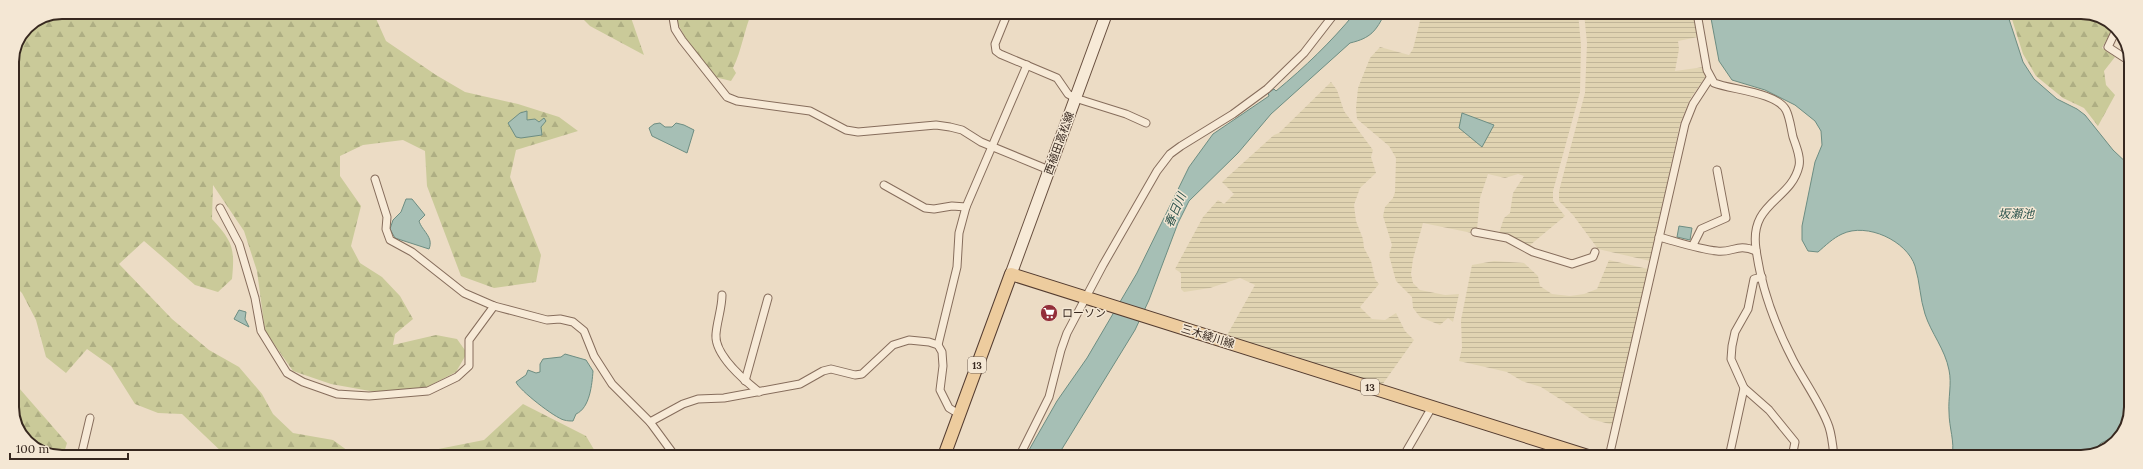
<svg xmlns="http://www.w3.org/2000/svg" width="2143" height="469" font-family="Lora,'Noto Sans JP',serif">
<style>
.farmland{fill:url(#farmland-rules)}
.forest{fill:url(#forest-firs)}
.water{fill:#a6bfb5;stroke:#6d8d82}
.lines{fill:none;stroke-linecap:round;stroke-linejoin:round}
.street-casing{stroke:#866d5c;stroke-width:9}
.secondary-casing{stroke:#684f3f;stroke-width:13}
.primary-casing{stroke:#543c30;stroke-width:14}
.street{stroke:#f7ead7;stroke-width:7}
.secondary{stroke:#f7ead7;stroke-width:11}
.primary{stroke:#edcc9e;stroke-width:12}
.labels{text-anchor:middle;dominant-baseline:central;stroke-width:3;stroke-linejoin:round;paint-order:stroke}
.shield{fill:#f4e7d4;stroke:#706155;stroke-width:1}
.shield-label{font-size:10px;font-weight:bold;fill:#37281f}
.street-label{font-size:11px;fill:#37281f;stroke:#f4e7d4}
.poi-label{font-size:11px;fill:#37281f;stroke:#f4e7d4;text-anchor:start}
.water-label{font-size:12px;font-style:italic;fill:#2f564f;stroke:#f4e7d4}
.rim{fill:none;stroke:#37281f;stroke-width:2}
</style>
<defs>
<pattern id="farmland-rules" width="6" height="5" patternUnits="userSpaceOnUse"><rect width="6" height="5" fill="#e1d4b2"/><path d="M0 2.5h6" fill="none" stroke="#c2b699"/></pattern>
<pattern id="forest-firs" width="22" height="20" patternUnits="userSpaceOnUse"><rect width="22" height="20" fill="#caca99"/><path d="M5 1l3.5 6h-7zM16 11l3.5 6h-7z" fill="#aeae83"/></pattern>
</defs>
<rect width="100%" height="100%" fill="#ecdcc5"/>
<!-- farmland -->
<g class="farmland">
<polygon points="1422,13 1578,13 1581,45 1580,92 1553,191 1553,201 1565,216 1529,246 1519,240 1499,233 1504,218 1510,213 1513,193 1524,176 1518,174 1505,178 1488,174 1480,198 1477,229 1472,233 1423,223 1413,259 1411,274 1413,283 1420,290 1445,295 1459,294 1453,322 1448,318 1440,325 1420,317 1413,308 1412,297 1396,281 1389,255 1392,245 1383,216 1385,207 1393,198 1395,192 1396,158 1389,146 1357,119 1356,108 1358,88 1370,58 1380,47 1409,55 1413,49"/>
<polygon points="1584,13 1694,13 1698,37 1678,41 1679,49 1675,71 1704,67 1706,76 1690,99 1680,124 1650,261 1598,249 1573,215 1559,201 1559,191 1585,93 1587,43"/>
<polygon points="1331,82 1337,90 1344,111 1373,150 1371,157 1376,173 1360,188 1354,205 1356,221 1363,239 1364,248 1371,261 1375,279 1379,284 1360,307 1372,319 1385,320 1396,313 1405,331 1414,340 1382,385 1226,337 1255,285 1240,278 1210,288 1184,292 1181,289 1181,273 1175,269 1203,217 1218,200 1224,204 1234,194 1222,182 1274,135 1279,133"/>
<polygon points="1609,260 1648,269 1613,425 1591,419 1541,387 1522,381 1507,372 1459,361 1462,348 1461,320 1472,265 1494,261 1524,263 1538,276 1540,286 1552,294 1570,296 1584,294 1597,289"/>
</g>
<!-- forest -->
<g class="forest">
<path d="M62,12H373L386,41L436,75L465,92L518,104L559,117L578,131L516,150L510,177L541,255L536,282L494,288L461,276L427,186L425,151L403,140L363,145L340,156V176L361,206L351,246L360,263L382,277L400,296L413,319L395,334L393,345L436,335L457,339L467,353L456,372L425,388L381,393L331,384L293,371L265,331L257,271L244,231L213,185L212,219C233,242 235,248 232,279L218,292L195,285L144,241L119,264L172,319L209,350L239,367L262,394L273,414L293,433L333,440L355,456H226L182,414L158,413L135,404L111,366L87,349L66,373L46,357L36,320L22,293L12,283V62L27,27Z"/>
<polygon points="576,12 629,12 644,55 590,26"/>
<path d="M676,12H752C744,30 742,50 733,68L736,73L731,81L715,77L686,39L676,20Z"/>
<polygon points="2010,13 2090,13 2101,22 2114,26 2102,48 2115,57 2104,71 2106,85 2115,95 2098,126 2084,108 2063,98 2036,76 2023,54"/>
<polygon points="12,380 67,443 63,456 53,456 27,442 12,413"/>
<polygon points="523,404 586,436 596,453 605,456 403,456 484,440"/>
</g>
<!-- water -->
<g class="water">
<path d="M1355,13H1385C1376,31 1371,38 1350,43L1271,114L1238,153L1189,201L1178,223L1149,300L1135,330L1057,457H1025L1057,401L1087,358L1137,273L1189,167L1213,134L1269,96L1268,93L1274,89L1276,91C1305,67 1331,42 1355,13Z"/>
<path d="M1710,13H2007L2023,62L2034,79L2057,99L2077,109L2085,115L2113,150L2131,167L2130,416L2120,434L2101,443L2090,454L2081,457H1952C1955,441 1949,428 1949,412C1948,398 1952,384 1949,370C1945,349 1931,333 1925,314C1920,299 1920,282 1915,266C1907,241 1867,222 1842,234C1833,238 1825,246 1818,252L1808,251L1802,240V226L1815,162L1822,145L1821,131L1815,121L1795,105L1765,90L1732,80L1719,61Z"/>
<polygon points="527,111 527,120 535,119 539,122 544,118 546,121 541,127 542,135 521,138 516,137 508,123 520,113"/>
<polygon points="1462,113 1494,125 1482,147 1459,128"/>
<polygon points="660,123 665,127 672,127 676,123 684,125 694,130 687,153 652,136 649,128 654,124"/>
<path d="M406,199H412L425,215L419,221C422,231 434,237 429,249L395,238L390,229L393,220L401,212Z"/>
<polygon points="1679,226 1692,228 1690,240 1677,237"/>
<polygon points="239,310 246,312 245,319 249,327 234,319"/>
<path d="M565,354L586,360L593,371C592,384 590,408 576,414L573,421C571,421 567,421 564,420C555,418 519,390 516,382L526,375L528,370L536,373L540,372V364L543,359L561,357Z"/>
</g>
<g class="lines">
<defs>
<g id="street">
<polyline points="672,12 675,29 682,40 727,97 737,101 810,111 846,130 858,132 936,125 950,127 962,130 981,142 1049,170"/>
<polyline points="1008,12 995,44 996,51 1000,54 1057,78 1068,94 1075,98 1126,114 1146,123"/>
<path d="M1697,13L1707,70L1714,83C1732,90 1776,92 1786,110C1790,118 1791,129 1793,137C1796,146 1801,157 1799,166C1791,201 1749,202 1756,249C1761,287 1776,327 1793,360C1804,381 1822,406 1829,427C1832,436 1833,447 1834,457"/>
<polyline points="2117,28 2108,47 2131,62"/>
<polyline points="375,179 387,217 386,229 390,240 412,252 464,293 494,306 547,320 560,319 573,322 584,331 594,356 612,384 650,422 675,456"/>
<polyline points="884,185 925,208 934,209 952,206 966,207"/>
<polyline points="220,208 239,244 255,298 261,331 287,373 303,382 337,394 369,396 428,391 457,377 469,366 469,340 494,306"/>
<polyline points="1475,232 1507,238 1533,252 1572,264 1593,257 1595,252"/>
<path d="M1659,237C1678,242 1698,249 1717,251C1733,253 1737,243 1756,251"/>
<polyline points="1693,245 1701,229 1726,218 1717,170"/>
<path d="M722,295C722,308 717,321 716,334C714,355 744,380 759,392"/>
<polyline points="938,345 957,267 959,233 966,207 1027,65"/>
<polyline points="745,381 768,298"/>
<polyline points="1744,388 1769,410 1795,442 1792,457"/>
<polyline points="650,422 683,404 698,399 724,398 800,384 823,371 831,369 855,375 862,374 893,345 909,340 929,342 938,345 942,352 943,366 940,390 949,408 959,414"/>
<polyline points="81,456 90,418"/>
<polyline points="1019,457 1049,397 1061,350 1067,333 1103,265 1157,171 1170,154 1181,146 1233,114 1267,89 1304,53 1335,13"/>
<polyline points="1403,457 1432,407"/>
<polyline points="1609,457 1685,124 1693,104 1710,78"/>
<polyline points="1729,457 1744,388 1731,359 1732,346 1735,332 1748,309 1754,279 1762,277"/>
</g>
<polyline id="secondary" points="1011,274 1107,12"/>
<polyline id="primary" points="944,456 1011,274 1591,457"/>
</defs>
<!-- street casing -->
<use href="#street" class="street-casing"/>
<!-- secondary casing -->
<use href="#secondary" class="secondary-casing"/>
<!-- primary casing -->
<use href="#primary" class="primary-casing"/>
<!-- street -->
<use href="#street" class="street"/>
<!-- secondary -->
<use href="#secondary" class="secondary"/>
<!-- primary -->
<use href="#primary" class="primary"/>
</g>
<!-- icons -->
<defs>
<symbol id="supermarket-disc" viewBox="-11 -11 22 22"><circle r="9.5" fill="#922e3a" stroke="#f4e7d4"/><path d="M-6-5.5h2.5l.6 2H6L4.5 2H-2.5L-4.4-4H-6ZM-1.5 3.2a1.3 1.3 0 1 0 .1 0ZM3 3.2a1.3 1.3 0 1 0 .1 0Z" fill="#fff"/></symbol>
</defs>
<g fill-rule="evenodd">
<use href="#supermarket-disc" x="1039" y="303" width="20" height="20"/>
</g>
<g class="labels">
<!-- shield labels -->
<g class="shield">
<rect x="968" y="357" width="18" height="16" rx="3"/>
<rect x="1361" y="379" width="18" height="16" rx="3"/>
</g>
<g class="shield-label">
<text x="977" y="365">13</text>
<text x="1370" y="387">13</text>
</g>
<!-- street labels -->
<g class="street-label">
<text transform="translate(1059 143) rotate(-70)">西植田高松線</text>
<text transform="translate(1208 336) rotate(17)">三木綾川線</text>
</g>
<!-- poi labels -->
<g class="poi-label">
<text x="1062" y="313">ローソン</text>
</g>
<!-- water labels -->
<g class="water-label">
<text transform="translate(1175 210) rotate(-67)">春日川</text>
<text x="2016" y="213">坂瀬池</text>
</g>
</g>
<!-- crop -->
<path d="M0 0H2143V469H0ZM62 19H2081A43 43 0 0 1 2124 62V407A43 43 0 0 1 2081 450H62A43 43 0 0 1 19 407V62A43 43 0 0 1 62 19Z" fill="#f4e7d4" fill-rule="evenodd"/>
<path class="rim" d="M62 19H2081A43 43 0 0 1 2124 62V407A43 43 0 0 1 2081 450H62A43 43 0 0 1 19 407V62A43 43 0 0 1 62 19Z"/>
<!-- scale -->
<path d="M10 453v6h118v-6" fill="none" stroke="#37281f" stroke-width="2"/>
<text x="16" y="453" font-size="12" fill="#37281f" stroke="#f4e7d4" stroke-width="3" paint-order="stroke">100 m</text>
</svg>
